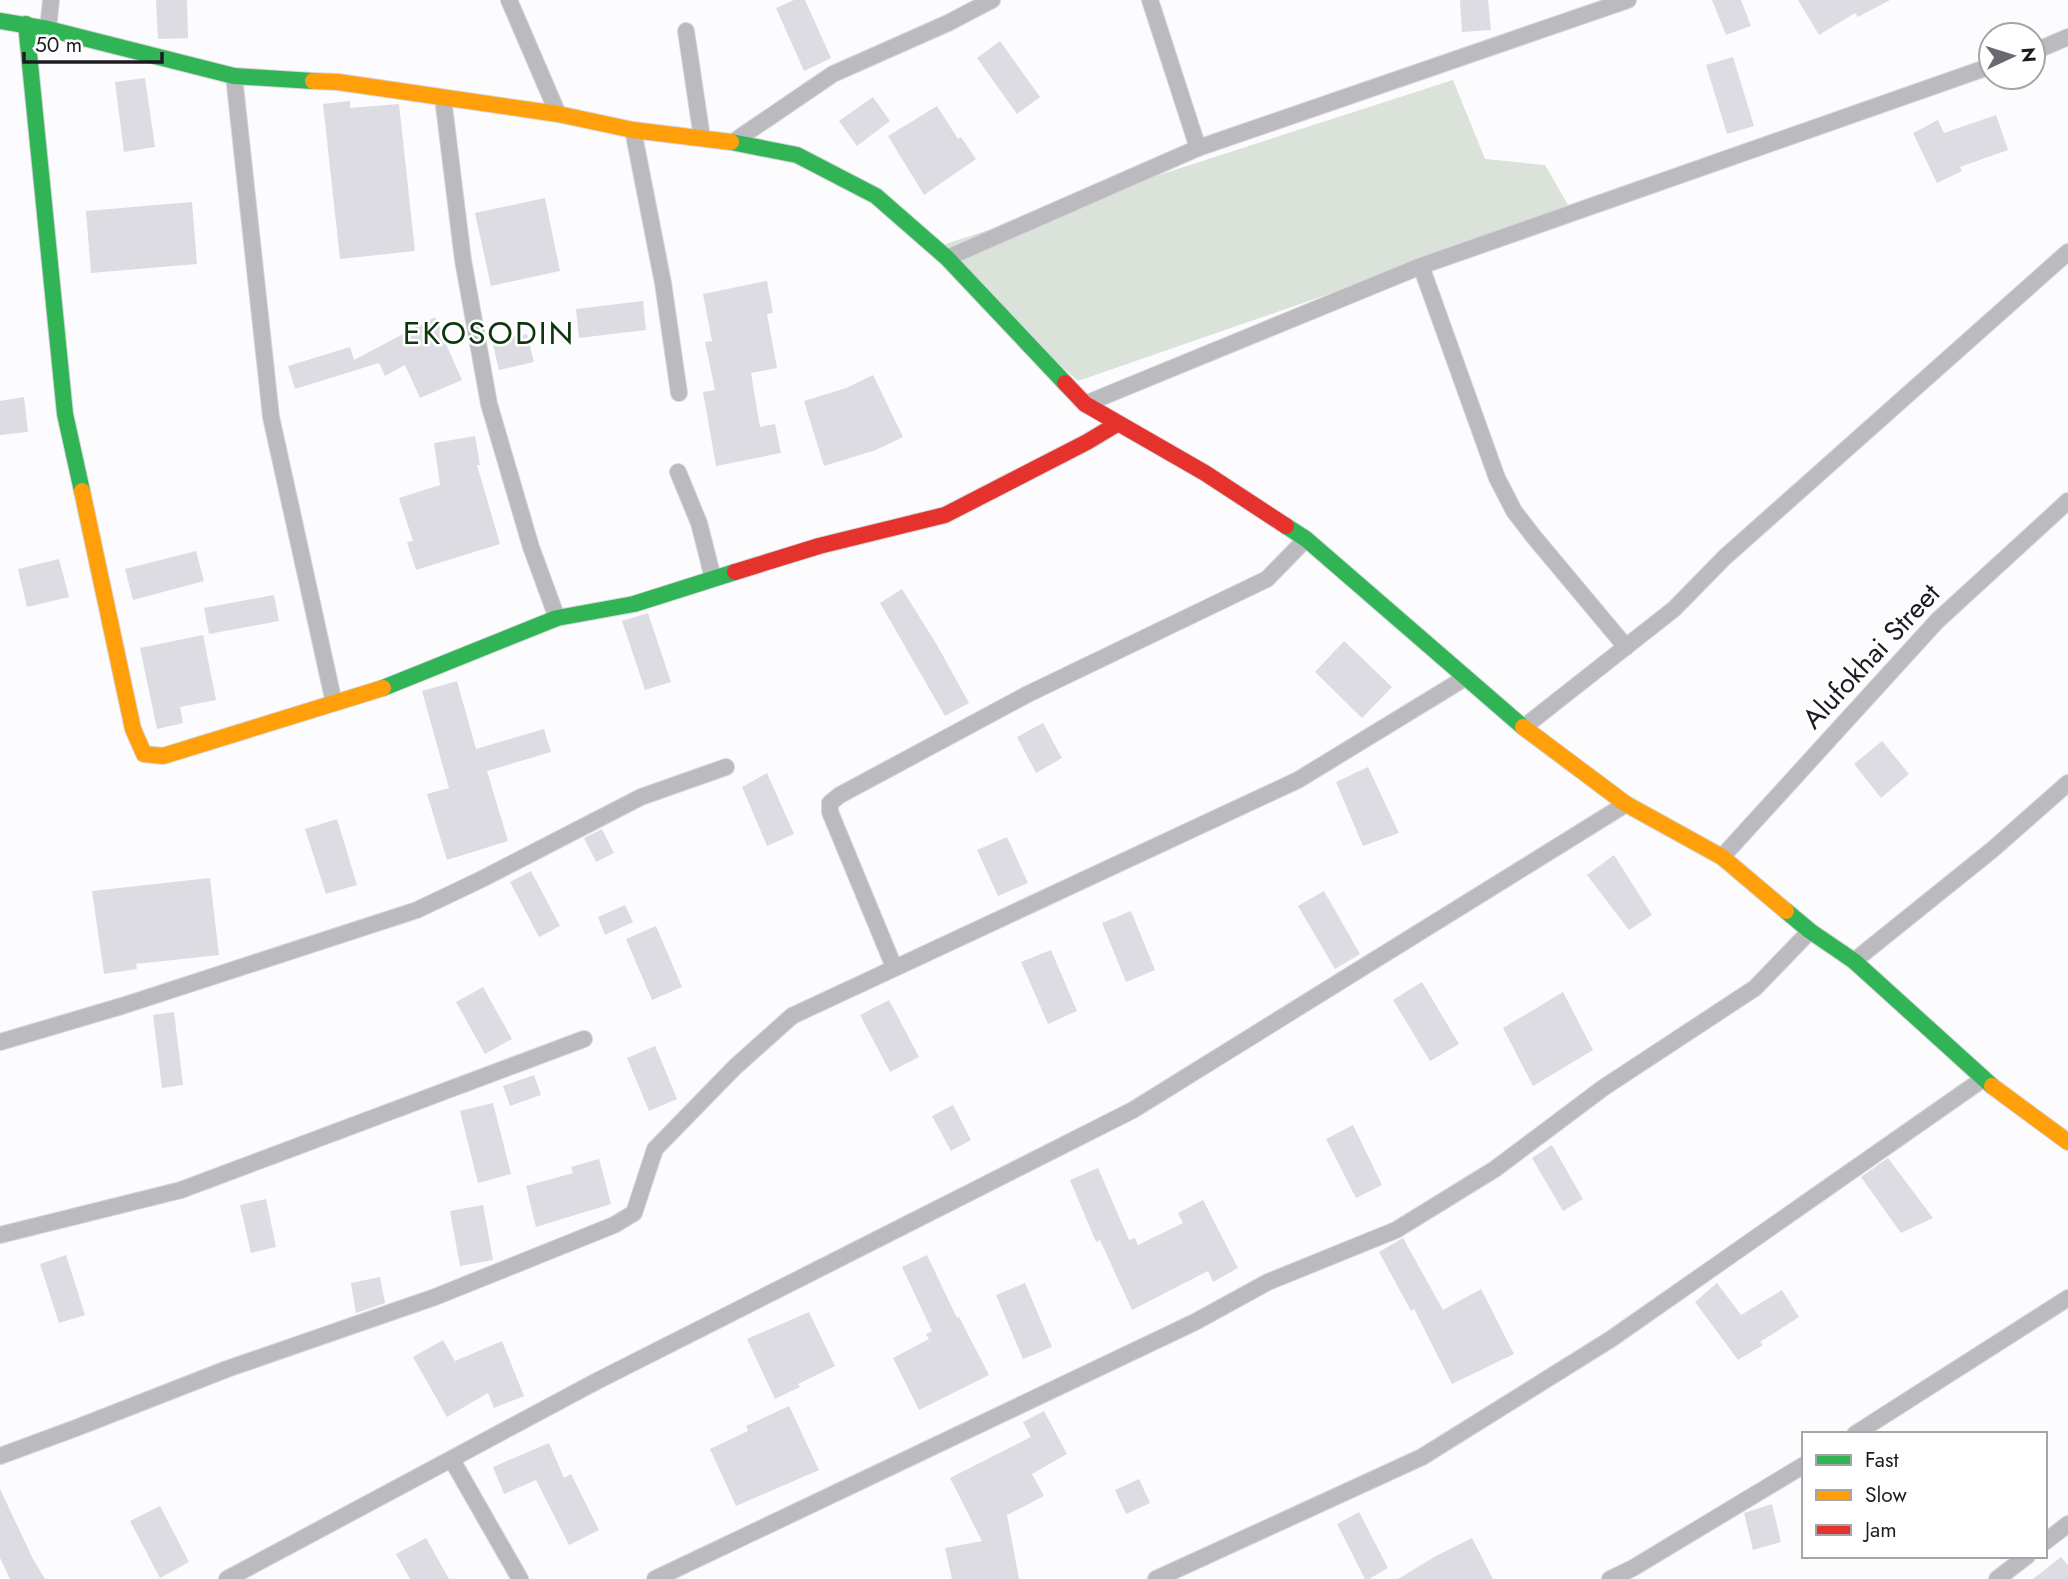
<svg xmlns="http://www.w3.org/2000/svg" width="2068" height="1579" font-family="Jost,sans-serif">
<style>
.green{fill:#dae2da}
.building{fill:#dedce3}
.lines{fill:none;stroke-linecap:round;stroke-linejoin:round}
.street-casing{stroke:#d8d7da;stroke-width:18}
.fast-casing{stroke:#d8d7da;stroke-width:18}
.slow-casing{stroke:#d8d7da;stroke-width:18}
.jam-casing{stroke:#d8d7da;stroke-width:18}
.street{stroke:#bbbabe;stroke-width:16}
.fast{stroke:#30b455;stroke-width:16}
.slow{stroke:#ff9f0a;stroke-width:16}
.jam{stroke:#e5322d;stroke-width:16}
.labels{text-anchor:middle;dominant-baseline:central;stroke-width:5;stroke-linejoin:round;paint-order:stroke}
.street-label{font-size:28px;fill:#1d1b22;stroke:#fff}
.quarter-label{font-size:32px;letter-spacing:2px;fill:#0d360f;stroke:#fff}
</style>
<rect width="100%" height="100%" fill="#fcfbfd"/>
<!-- green -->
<polygon class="green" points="1453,80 1485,159 1545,165 1571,210 1078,381 933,248"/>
<!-- building -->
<g class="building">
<polygon points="156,0 187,0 188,38 158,39"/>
<polygon points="794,0 805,0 831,58 804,71 776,8"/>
<polygon points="1460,0 1488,0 1491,30 1462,32"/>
<polygon points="1712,0 1741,0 1751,26 1726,35"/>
<polygon points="1798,0 1890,0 1858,17 1855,13 1819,35"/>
<polygon points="1000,41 1040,97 1017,114 977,58"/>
<polygon points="1733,57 1754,126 1727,134 1706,65"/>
<polygon points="145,78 155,147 124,152 115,82"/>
<polygon points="873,97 890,121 857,146 839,121"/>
<polygon points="350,101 350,108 399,104 415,251 340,259 323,104"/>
<polygon points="937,106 958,139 961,137 976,159 924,195 888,136"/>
<polygon points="1996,115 2008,150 1960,167 1962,171 1937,183 1913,133 1938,120 1944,133"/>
<polygon points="545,198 560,271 491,286 475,213"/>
<polygon points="192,202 197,264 91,273 86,211"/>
<polygon points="767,281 773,313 767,314 777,368 751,373 760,427 775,424 781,453 716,466 703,392 715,390 705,342 712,341 703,294"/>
<polygon points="643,301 646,330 579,338 576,309"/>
<polygon points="435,317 448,343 446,344 462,380 420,398 405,365 385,376 379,363 295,389 288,366 350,347 354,360"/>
<polygon points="527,334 534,362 499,370 492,341"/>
<polygon points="873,375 903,437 876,450 824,466 804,401 846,388"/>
<polygon points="24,397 28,432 0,435 0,401"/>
<polygon points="475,436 480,465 477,465 500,544 416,570 407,542 413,541 399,498 440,485 434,443"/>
<polygon points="196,551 204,581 133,600 125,569"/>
<polygon points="59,559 69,597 27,607 18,569"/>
<polygon points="902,589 937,645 969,703 945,716 880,603"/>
<polygon points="274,595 279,621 209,634 204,608"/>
<polygon points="648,613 671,682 645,690 622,621"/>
<polygon points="203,635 216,700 180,707 183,723 157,729 140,648"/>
<polygon points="1344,641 1392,687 1362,718 1315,672"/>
<polygon points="457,681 476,749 544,729 551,752 487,771 508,841 447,860 427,794 449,788 422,691"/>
<polygon points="1043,723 1062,758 1036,773 1017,737"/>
<polygon points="1882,741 1909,774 1881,798 1854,764"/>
<polygon points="1368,767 1399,833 1363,846 1336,782"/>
<polygon points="767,773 794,834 767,846 742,787"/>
<polygon points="337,819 357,885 326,894 305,829"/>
<polygon points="602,829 614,853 596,862 584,838"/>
<polygon points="1007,837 1028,883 998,896 977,850"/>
<polygon points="1614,855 1652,915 1629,930 1587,875"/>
<polygon points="531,871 560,926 539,937 510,882"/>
<polygon points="210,878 219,955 136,964 137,969 104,974 92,891"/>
<polygon points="1324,891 1360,954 1335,969 1298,906"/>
<polygon points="625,905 633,922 605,935 598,917"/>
<polygon points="1131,911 1155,970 1126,982 1102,923"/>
<polygon points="656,926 682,987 652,1000 626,939"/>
<polygon points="1051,950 1077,1011 1048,1024 1021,962"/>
<polygon points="1422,982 1459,1044 1430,1061 1393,1000"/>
<polygon points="483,987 512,1039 485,1054 456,1002"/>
<polygon points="1563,992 1593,1050 1533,1086 1503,1028"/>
<polygon points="889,1000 919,1057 890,1072 860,1015"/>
<polygon points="174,1012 183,1085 162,1088 153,1015"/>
<polygon points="655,1046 677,1099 649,1111 627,1058"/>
<polygon points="534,1075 541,1095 510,1106 503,1086"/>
<polygon points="493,1103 511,1174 478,1183 460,1111"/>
<polygon points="953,1105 971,1140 951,1151 932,1116"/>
<polygon points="1353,1125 1382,1185 1356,1198 1326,1139"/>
<polygon points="1552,1145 1583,1199 1563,1211 1532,1158"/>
<polygon points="1888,1158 1933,1218 1901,1233 1861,1177"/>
<polygon points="599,1159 611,1204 536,1227 526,1186 573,1173 571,1167"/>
<polygon points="1098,1168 1129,1240 1135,1238 1138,1245 1183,1223 1178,1213 1203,1200 1238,1268 1213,1282 1208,1271 1132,1310 1100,1240 1096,1242 1070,1180"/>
<polygon points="266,1199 276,1247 251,1253 240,1205"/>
<polygon points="483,1205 493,1260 460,1266 450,1211"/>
<polygon points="1403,1238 1443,1310 1481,1289 1514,1354 1452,1384 1414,1309 1411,1311 1379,1252"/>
<polygon points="66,1255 85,1315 59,1323 40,1264"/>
<polygon points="927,1255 957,1318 959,1317 989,1375 919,1410 893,1358 929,1339 926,1334 932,1331 902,1267"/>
<polygon points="380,1277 385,1303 356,1313 351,1283"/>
<polygon points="1025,1283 1052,1347 1023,1359 996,1295"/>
<polygon points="1717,1283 1741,1315 1782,1290 1799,1317 1760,1342 1763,1345 1738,1360 1695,1302"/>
<polygon points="809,1312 835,1366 798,1384 800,1387 775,1399 747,1339"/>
<polygon points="443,1340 455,1361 502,1341 524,1396 494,1408 488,1393 447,1417 413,1357"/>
<polygon points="789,1406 819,1470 736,1506 710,1449 748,1431 746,1426"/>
<polygon points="1044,1411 1067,1454 1032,1474 1044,1496 1007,1515 1019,1579 952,1579 945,1548 982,1541 950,1478 1031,1437 1023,1422"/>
<polygon points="549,1443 564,1478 571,1474 599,1530 569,1545 536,1480 504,1494 493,1467"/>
<polygon points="1139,1479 1150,1503 1126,1514 1115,1490"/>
<polygon points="0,1489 33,1559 45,1579 10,1579 0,1558"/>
<polygon points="1772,1504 1781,1542 1753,1550 1744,1513"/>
<polygon points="160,1506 189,1562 160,1578 130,1521"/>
<polygon points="1359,1512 1388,1568 1369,1579 1365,1579 1337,1524"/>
<polygon points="426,1538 449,1579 410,1579 396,1554"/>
<polygon points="1472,1538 1493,1579 1398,1579 1436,1556"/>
<polygon points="2061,1557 2068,1565 2068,1579 2033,1579"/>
</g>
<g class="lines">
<defs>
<g id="street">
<polyline points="509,0 558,114"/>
<polyline points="1150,0 1198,148"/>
<polyline points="48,29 51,0"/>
<polyline points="686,31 702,138"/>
<polyline points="2033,52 2068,37"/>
<polyline points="234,76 271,417 334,703"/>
<polyline points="443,98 463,260 489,404 531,547 557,618"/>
<polyline points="633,130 663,283 679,393"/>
<polyline points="733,142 833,74 948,23 992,0"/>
<polyline points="947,258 1198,148 1628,0"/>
<polyline points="1421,266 1497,478 1514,511 1534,537 1626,647"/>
<polyline points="1085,404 1421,266 1991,66"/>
<polyline points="678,472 699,523 713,578"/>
<polyline points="1524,727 1674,609 1725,557 2068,252"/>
<polyline points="1722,857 1937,621 2068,501"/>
<polyline points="1854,961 1992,850 2068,783"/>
<polyline points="894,967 830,812 830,803 840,795 1028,694 1267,579 1306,539"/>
<polyline points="0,1042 122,1006 417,910 482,879 641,797 726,767"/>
<polyline points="0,1235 181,1190 584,1039"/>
<polyline points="1855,1434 2068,1298"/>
<polyline points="0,1456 76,1428 227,1369 435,1297 614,1225 634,1213 655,1149 735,1067 792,1016 1298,780 1465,678"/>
<polyline points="452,1460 520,1579"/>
<polyline points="2045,1542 2068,1524"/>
<polyline points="227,1579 597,1381 1133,1110 1626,804"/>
<polyline points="655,1579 1195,1322 1268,1282 1396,1230 1495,1169 1603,1088 1755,988 1810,931"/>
<polyline points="1156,1579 1422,1457 1611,1339 1983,1079"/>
<polyline points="1610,1579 1633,1568 1804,1465"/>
<polyline points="1997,1579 2027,1556"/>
</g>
<g id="fast">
<polyline points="0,21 48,29 234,76 313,81"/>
<polyline points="26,24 65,414 82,491"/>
<polyline points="731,142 797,155 876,196 947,258 1065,383"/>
<polyline points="1286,526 1306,539 1523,727"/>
<polyline points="383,688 557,618 634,604 735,572"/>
<polyline points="1786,911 1810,931 1854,961 1992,1086"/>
</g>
<g id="slow">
<polyline points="313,81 338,82 558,114 633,130 731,142"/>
<polyline points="82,491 133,729 144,754 163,756 383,688"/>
<polyline points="1523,727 1626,804 1722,857 1786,911"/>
<polyline points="1992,1086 2068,1142"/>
</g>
<g id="jam">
<polyline points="1065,383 1085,404 1205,473 1286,526"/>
<polyline points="735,572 819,546 945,515 1087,442 1117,424"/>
</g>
</defs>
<!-- street casing -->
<use href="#street" class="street-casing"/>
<!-- fast casing -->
<use href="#fast" class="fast-casing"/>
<!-- slow casing -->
<use href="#slow" class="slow-casing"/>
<!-- jam casing -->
<use href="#jam" class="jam-casing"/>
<!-- street -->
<use href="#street" class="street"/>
<!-- fast -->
<use href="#fast" class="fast"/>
<!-- slow -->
<use href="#slow" class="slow"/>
<!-- jam -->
<use href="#jam" class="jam"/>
</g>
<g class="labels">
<!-- street labels -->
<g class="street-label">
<text transform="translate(1871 656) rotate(-47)">Alufokhai Street</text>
</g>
<!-- quarter labels -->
<g class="quarter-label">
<text x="489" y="333">EKOSODIN</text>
</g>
</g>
<!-- legend -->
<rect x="1802" y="1432" width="245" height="126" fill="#ffffff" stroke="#a5a4a7" stroke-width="2"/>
<rect x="1816" y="1455" width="35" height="10" fill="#30b455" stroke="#a5a4a7" stroke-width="2"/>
<text x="1865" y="1467" font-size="21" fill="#1d1b22">Fast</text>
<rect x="1816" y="1490" width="35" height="10" fill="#ff9f0a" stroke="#a5a4a7" stroke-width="2"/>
<text x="1865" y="1502" font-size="21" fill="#1d1b22">Slow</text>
<rect x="1816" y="1525" width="35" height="10" fill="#e5322d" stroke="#a5a4a7" stroke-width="2"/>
<text x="1865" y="1537" font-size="21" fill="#1d1b22">Jam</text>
<!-- north arrow -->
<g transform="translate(2012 56) rotate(86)"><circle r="33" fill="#ffffff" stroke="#a5a4a7" stroke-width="2"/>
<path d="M0-5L12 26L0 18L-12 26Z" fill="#6b696f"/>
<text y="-10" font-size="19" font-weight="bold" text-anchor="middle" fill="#1d1b22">N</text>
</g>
<!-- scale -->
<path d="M24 52v10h138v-10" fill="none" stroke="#1d1b22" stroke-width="3.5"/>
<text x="35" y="52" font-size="21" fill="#1d1b22" stroke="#ffffff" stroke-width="5" paint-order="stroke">50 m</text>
</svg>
